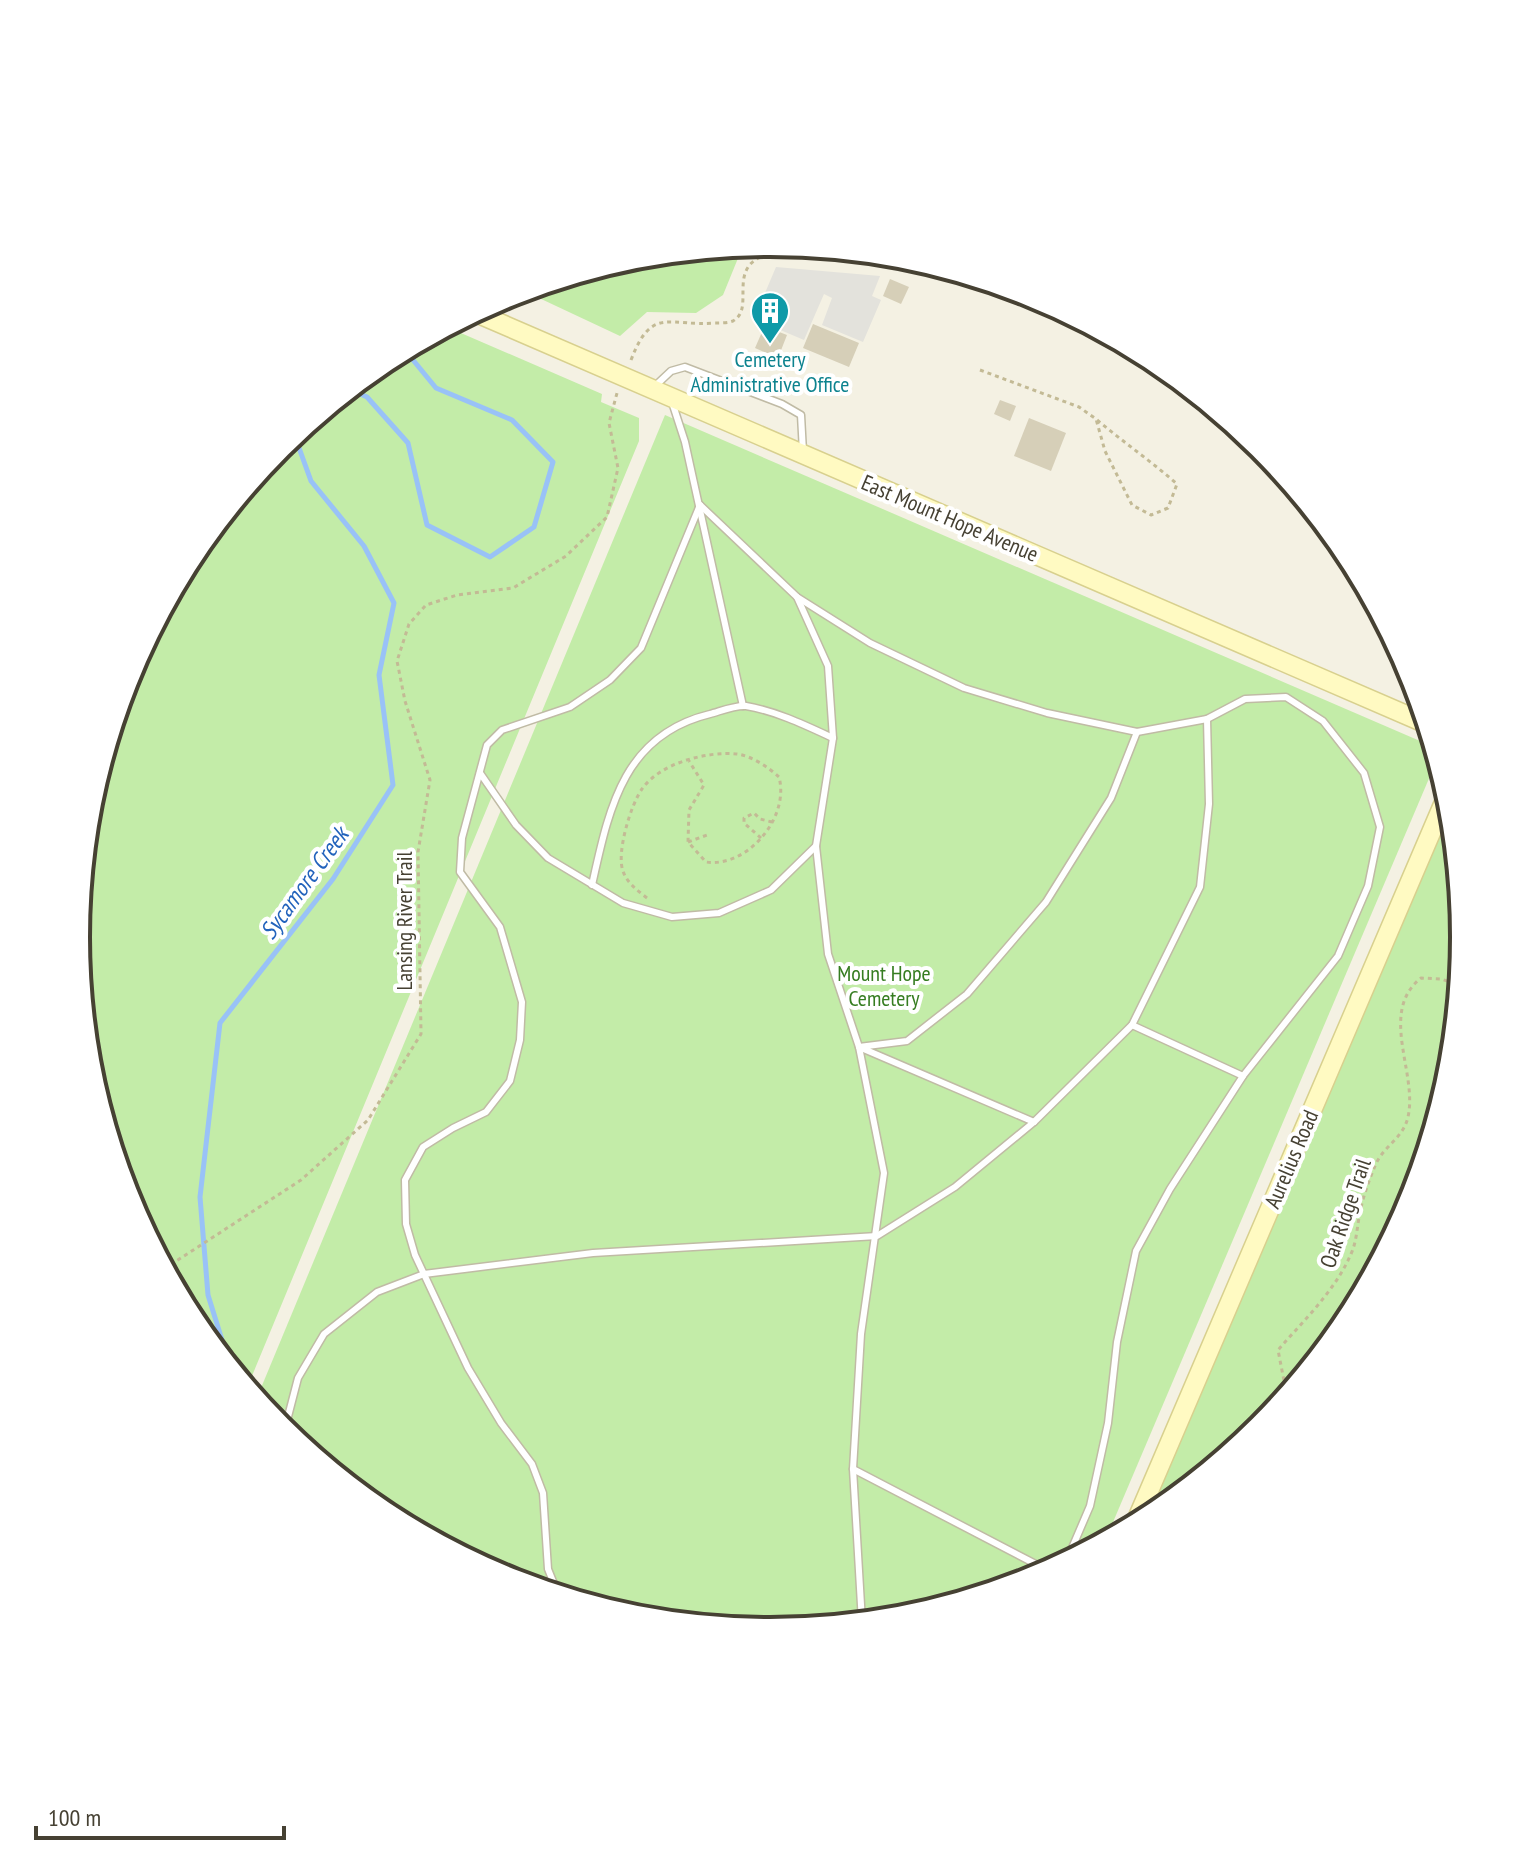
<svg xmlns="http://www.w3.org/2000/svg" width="1540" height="1874" font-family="'PT Sans Narrow',sans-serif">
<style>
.green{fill:#c3eca8}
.parking{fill:#e3e2dc}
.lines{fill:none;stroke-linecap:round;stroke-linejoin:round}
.stream{stroke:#99c2f7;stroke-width:5}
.building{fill:#d6cfb8}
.lane-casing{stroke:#c0bba5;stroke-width:9}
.secondary-casing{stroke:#d8d08e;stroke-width:21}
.path{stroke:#c3ba95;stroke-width:3;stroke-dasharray:4 4;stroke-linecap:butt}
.lane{stroke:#fff;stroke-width:6}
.secondary{stroke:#fffac2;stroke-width:18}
.labels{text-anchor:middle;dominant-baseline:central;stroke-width:8;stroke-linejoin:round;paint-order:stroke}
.culture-label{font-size:22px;fill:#0d838f;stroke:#fff}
.street-label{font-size:22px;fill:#464133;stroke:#fff}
.park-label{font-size:22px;fill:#367d21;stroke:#fff}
.water-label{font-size:24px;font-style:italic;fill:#2263bc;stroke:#fff}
.rim{fill:none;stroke:#464133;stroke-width:4}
</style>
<rect width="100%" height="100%" fill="#f4f1e3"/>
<!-- green -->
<g class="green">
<polygon points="743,246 723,295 696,313 647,312 620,336 522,290 635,256"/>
<polygon points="447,327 602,394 601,402 639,418 639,441 247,1388 193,1322 129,1202 89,1072 76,937 89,801 129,671 193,551 280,446 385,360"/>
<polygon points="665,415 1427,744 1436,762 1105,1541 1035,1578 905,1618 770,1631 634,1618 504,1578 384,1514 279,1427 256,1400"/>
<polygon points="1451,802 1464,937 1451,1073 1411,1203 1347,1323 1260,1428 1155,1514 1134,1526"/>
</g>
<!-- parking -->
<polygon class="parking" points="776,267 880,276 872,296 881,300 863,342 822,325 832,298 824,294 804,340 754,319"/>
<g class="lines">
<!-- stream -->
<g class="stream">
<polyline points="349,389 367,397 408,443 427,525 490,557 534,527 553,462 512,420 436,388 404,349"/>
<polyline points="231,1369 208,1295 200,1197 220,1023 333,879 393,785 379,675 394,603 364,546 311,481 294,434"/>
</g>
</g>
<!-- building -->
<g class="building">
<polygon points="890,279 909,287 901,304 883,296"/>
<polygon points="813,324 859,343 849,367 803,348"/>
<polygon points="774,330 787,335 778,358 755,348 762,332 772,336"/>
<polygon points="1000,400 1016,406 1010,421 994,414"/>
<polygon points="1029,418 1066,433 1051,471 1014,456"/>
</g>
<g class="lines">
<defs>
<g id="lane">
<polyline points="654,387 671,371 685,367 782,404 801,415 803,452"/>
<polyline points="672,402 685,442 743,706"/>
<polyline points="700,505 797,597 870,643 964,688 1047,713 1137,732 1207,719 1245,699 1286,697 1323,721 1364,773 1380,827 1368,886 1338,956 1243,1076 1170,1189 1136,1251 1117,1342 1108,1423 1090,1506 1066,1562"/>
<polyline points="797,597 828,666 833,738 816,846 828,954 859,1047 884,1173 861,1334 853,1469 862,1622"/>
<polyline points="480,773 516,825 548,858 623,903 672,917 719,913 771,890 816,846"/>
<path d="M592,885C609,809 623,735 710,714C721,711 735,705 746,706C776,711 805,725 833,738"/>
<polyline points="1132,1025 1243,1076"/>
<polyline points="1034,1122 859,1047 907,1041 967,994 1046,902 1111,798 1137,732"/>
<polyline points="284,1432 298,1378 324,1334 377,1292 424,1274 593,1253 877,1236 955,1187 1034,1122 1132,1025 1200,887 1209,804 1207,719"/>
<polyline points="853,1469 1049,1571"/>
<polyline points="558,1594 548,1569 543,1493 532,1464 501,1423 468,1368 415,1255 406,1224 405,1180 423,1147 453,1128 486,1112 510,1081 520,1040 522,1002 500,927 460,872 462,838 487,745 502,730 570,707 610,680 641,648 700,505"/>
</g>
<g id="secondary">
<polyline points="474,312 1427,724"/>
<polyline points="1134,1526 1448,793"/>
</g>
</defs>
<!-- lane casing -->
<use href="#lane" class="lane-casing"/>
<!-- secondary casing -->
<use href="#secondary" class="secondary-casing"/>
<!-- path -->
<g class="path">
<path d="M631,360C652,305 669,327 715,323C721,323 728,323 733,321C756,308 726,269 765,255L909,263L920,261"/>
<path d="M980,370L1079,407L1096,419L1105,451L1132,505L1151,515L1168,508L1177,484C1151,461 1123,442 1096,419"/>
<polyline points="761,838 744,823 744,818 754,813 760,819 772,822"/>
<polyline points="688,842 707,835"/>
<path d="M647,898C637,890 627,883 623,871C616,853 631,804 642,789C660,763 707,751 737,754C752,756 768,767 779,777C790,818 747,868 706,862L688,842L689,810L704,785L689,761"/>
<polyline points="164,1269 301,1180 368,1120 421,1034 418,852 430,780 405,701 397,661 409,624 426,605 457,595 513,588 566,556 607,517 618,468 609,423 617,393"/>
<path d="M1287,1396L1278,1350C1304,1320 1335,1291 1351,1254C1357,1241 1357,1226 1360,1212C1363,1197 1369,1180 1375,1166C1383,1146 1403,1139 1408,1117C1418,1073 1378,1012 1421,978L1441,979L1459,985"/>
</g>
<!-- lane -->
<use href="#lane" class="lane"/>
<!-- secondary -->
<use href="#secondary" class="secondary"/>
</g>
<!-- icons -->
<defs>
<symbol id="building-pin" viewBox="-11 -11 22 30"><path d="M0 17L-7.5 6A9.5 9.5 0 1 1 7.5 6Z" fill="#0f9aa8" stroke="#fff"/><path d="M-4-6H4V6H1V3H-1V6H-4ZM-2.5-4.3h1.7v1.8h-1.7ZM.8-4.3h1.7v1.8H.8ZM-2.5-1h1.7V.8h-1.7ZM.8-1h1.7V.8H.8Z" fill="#fff"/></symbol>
</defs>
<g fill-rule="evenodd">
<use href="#building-pin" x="748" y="289" width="44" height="60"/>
</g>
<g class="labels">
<!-- culture labels -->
<g class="culture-label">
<text x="770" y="359">Cemetery<tspan x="770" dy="25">Administrative Office</tspan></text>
</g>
<!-- street labels -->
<g class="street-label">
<text transform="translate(950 518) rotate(23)">East Mount Hope Avenue</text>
<text transform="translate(404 921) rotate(-90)">Lansing River Trail</text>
<text transform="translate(1291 1159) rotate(-67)">Aurelius Road</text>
<text transform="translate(1345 1213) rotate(-71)">Oak Ridge Trail</text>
</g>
<!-- park labels -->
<g class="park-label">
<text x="884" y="973">Mount Hope<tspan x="884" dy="25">Cemetery</tspan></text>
</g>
<!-- water labels -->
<g class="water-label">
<text transform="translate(304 883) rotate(-54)">Sycamore Creek</text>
</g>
</g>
<!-- crop -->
<path d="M0 0H1540V1874H0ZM90 937a680 680 0 1 1 1360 0a680 680 0 1 1-1360 0Z" fill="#fff" fill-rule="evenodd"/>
<path class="rim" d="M90 937a680 680 0 1 1 1360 0a680 680 0 1 1-1360 0Z"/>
<!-- scale -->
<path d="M36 1826v12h248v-12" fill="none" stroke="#464133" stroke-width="4"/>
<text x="48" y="1826" font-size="24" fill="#464133" stroke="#ffffff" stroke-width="6" paint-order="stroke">100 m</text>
</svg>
